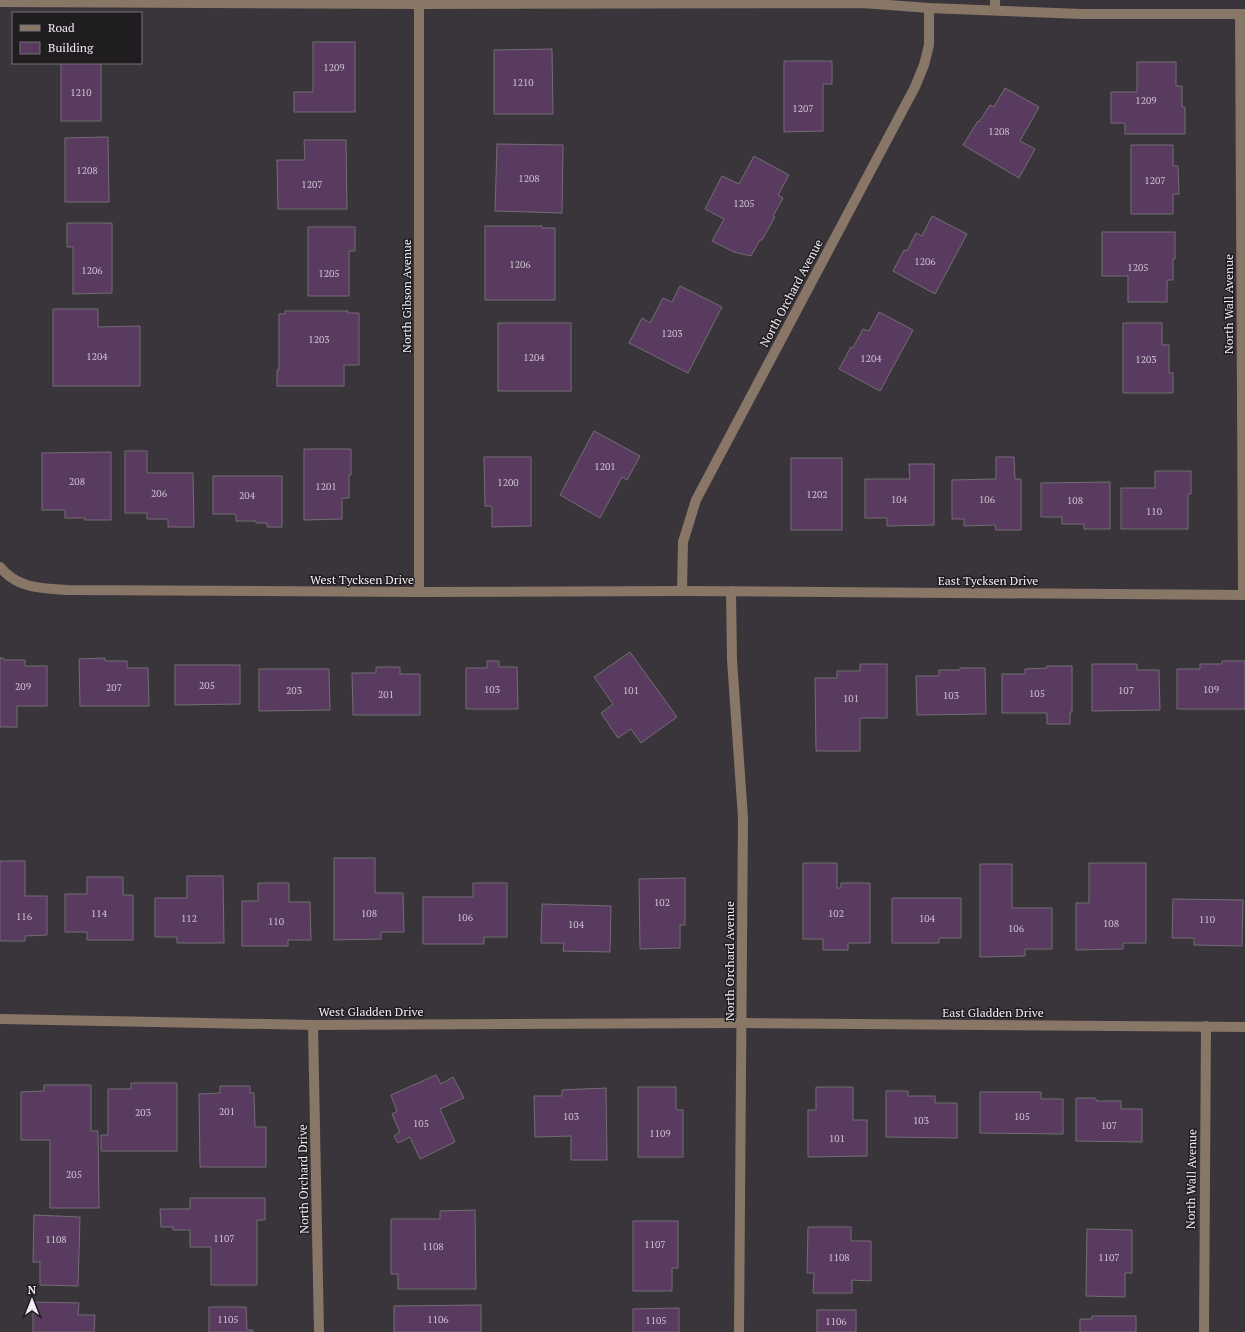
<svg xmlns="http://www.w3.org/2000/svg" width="1245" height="1332" font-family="'PT Serif',serif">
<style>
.building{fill:#593b60;stroke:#736d75}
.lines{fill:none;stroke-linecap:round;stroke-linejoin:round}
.minor{stroke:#887666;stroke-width:10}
.labels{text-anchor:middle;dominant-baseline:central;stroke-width:3;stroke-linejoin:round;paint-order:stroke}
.number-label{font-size:10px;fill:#ccc2cf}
.street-label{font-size:12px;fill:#f3eff4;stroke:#201d20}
</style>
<rect width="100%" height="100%" fill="#3a343b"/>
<!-- building -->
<g class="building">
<polygon points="313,42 355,42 355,112 294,112 294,92 313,92"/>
<polygon points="552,49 553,114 494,114 494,50"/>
<polygon points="784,61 832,61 832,84 823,84 823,131 784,132"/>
<polygon points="1137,62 1176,62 1176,86 1182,86 1182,107 1185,107 1185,134 1125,134 1125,123 1111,123 1111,92 1137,92"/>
<rect x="61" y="63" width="40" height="58"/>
<polygon points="1005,88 1039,107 1020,141 1035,149 1019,178 963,145 978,121 979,122 990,105 994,107"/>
<polygon points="108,137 109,202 65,202 65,138"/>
<polygon points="304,140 346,140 347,209 278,209 277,160 305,160"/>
<polygon points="497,144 563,145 562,213 495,211"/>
<polygon points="1131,145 1173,145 1173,166 1178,166 1179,194 1173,194 1173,214 1131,214"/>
<polygon points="754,156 789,175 778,195 783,198 773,216 775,217 762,240 760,240 751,256 734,252 712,241 724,219 705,209 722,176 739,184"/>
<polygon points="932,216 967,234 935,294 893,271 904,250 907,251 916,233 922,236"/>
<polygon points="67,223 112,223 112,293 73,294 73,247 67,247"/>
<polygon points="485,226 542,226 542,228 555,228 555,300 485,300"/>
<polygon points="308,227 355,227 355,251 349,251 349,296 308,296"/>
<polygon points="1102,232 1175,232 1175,259 1173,259 1173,280 1167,280 1167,302 1128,302 1128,276 1102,276"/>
<polygon points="680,286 722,307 688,373 629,343 642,318 650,323 663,298 672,302"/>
<polygon points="53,309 98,309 98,327 140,326 140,386 53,386"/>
<polygon points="285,311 348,311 348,313 359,313 359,365 344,365 344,386 277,386 277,370 279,370 279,314 285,314"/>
<polygon points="879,312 913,330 880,391 839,369 851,347 853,348 863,329 869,331"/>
<rect x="498" y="323" width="73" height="68"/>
<polygon points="1123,323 1162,323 1162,345 1169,345 1169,373 1173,373 1173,393 1123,393"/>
<polygon points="594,431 640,456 627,480 622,477 600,518 560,495"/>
<polygon points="304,449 351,449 351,475 349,475 349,498 342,498 342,519 304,520"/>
<polygon points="125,451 147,451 147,473 193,473 194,527 168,527 168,519 147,519 147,513 125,513"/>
<polygon points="111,452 111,520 85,520 85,518 65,518 65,510 42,510 42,453"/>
<polygon points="484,457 531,457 531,526 492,527 492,506 485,506"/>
<polygon points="996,457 1014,457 1015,479 1021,479 1021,530 996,530 995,525 964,526 964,519 952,519 952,480 996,479"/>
<rect x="791" y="458" width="51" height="72"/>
<polygon points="909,464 934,464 934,525 887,526 887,518 865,518 865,479 910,479"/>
<polygon points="1155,471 1191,471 1191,494 1188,494 1188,529 1121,529 1121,488 1155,488"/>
<polygon points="213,476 282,476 282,527 267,527 267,523 256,523 256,521 236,521 236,514 213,514"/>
<polygon points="1110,482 1110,529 1084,529 1084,524 1062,524 1062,517 1041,517 1041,483"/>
<polygon points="630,652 677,717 641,743 631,729 618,738 601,713 613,704 594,677"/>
<polygon points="0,658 3,658 4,660 25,660 25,666 47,666 47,706 17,706 17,727 0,727"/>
<polygon points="105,658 105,661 127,661 127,668 148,668 149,706 80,706 79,659"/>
<polygon points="487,661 499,661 499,667 517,667 518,709 466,709 466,668 487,668"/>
<polygon points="1222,661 1245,661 1245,709 1177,709 1177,669 1200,669 1200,664 1222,664"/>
<polygon points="860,664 887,664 887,718 860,718 860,751 816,751 815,678 837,678 837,671 860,671"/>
<polygon points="1092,664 1137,664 1137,670 1159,670 1160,710 1092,711"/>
<polygon points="175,665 240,665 240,704 175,705"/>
<polygon points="1047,666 1072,666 1072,712 1070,712 1070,724 1047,724 1047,713 1002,713 1002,674 1025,674 1025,669 1047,668"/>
<polygon points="376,667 400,667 400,674 420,674 420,715 353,715 352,673 376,673"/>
<polygon points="960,668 985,668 986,714 917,715 916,676 939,676 939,670 960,670"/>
<polygon points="259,669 329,669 330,710 259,711"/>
<polygon points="334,858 375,858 375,893 403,893 404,932 381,932 381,939 334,940"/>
<polygon points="0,861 25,861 25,896 47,896 47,935 25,936 25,941 0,941"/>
<polygon points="803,863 837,863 837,888 841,888 841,883 870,883 870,943 848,943 848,950 823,950 823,939 803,939"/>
<polygon points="1089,863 1146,863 1146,943 1123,943 1123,949 1076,950 1076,903 1089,903"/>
<polygon points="980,864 1012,864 1012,908 1052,908 1052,949 1025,949 1025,956 980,957"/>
<polygon points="187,876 223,876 224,943 177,943 177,937 155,937 155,898 187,898"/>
<polygon points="87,877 123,877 123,895 133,895 133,940 87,940 87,932 65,932 65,894 87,894"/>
<polygon points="685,878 685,925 680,925 680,948 640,949 639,879"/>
<polygon points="258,883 289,883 289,902 310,902 311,940 288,940 288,946 242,946 242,901 258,901"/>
<polygon points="473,883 507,883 507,937 484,937 484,944 423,944 423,897 473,897"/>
<polygon points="892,898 961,898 961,938 939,938 939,943 892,943"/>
<polygon points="1173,899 1243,900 1242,946 1194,945 1194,938 1172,938"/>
<polygon points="542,904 611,906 610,952 563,951 564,943 541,943"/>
<polygon points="436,1075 441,1084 453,1077 464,1098 440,1109 455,1142 420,1159 410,1137 398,1143 394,1136 400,1132 392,1114 397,1111 391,1095"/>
<polygon points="131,1083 177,1083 177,1151 101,1151 101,1135 108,1135 108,1089 131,1089"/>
<polygon points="44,1085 91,1085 91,1131 98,1131 99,1208 50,1208 50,1140 21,1140 21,1092 44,1091"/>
<polygon points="220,1086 250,1086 250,1093 254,1093 255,1127 266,1127 266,1167 200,1167 199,1094 220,1093"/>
<polygon points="638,1087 676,1087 676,1110 683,1110 683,1157 638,1157"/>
<polygon points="816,1087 853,1087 853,1120 867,1120 867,1156 808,1157 808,1110 816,1110"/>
<polygon points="606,1088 607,1160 571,1160 571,1136 535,1137 534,1096 562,1096 562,1090"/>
<polygon points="886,1091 908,1091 908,1096 935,1096 935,1103 957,1103 957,1138 886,1137"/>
<polygon points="980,1092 1041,1092 1041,1099 1063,1099 1063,1134 980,1133"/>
<polygon points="1076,1098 1095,1098 1097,1101 1121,1101 1121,1109 1142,1109 1142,1142 1076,1141"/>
<polygon points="190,1198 265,1198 265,1220 257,1220 257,1285 211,1285 211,1247 190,1247 190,1230 173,1230 173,1227 161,1227 160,1209 190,1209"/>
<polygon points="475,1210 476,1289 398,1289 398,1274 391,1274 391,1219 440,1219 440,1211"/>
<polygon points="34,1215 80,1217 78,1286 40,1285 40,1262 33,1262"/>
<polygon points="633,1221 678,1221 678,1268 672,1268 672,1291 633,1291"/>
<polygon points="808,1227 851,1227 851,1241 871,1241 871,1281 852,1280 852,1293 813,1293 814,1273 807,1273"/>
<polygon points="1087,1229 1132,1230 1132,1273 1125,1273 1125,1297 1086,1296"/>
<polygon points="33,1302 79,1303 78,1315 95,1315 94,1332 33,1332"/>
<polygon points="481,1305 481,1332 394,1332 394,1306"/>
<polygon points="209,1307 246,1307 247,1330 253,1330 253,1332 209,1332"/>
<polygon points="679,1308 679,1332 633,1332 633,1309"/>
<rect x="817" y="1310" width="39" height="22"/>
<polygon points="1092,1316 1136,1316 1136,1332 1080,1332 1080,1319 1092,1319"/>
</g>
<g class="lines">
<!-- minor -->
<g class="minor">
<polyline points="0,2 419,4 862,3 929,8 1083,14 1245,14"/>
<polyline points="995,10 995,0"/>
<polyline points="1240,14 1243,595"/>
<path d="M0,567C18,589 41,588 67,590L419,592L682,591L1245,595"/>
<polyline points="682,591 683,542 696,500 915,87 924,65 929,45 929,8"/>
<polyline points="731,591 732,660 743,818 739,1332"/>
<polyline points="419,592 419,0"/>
<polyline points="0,1019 313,1025 742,1023 1245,1027"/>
<polyline points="313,1025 319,1332"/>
<polyline points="1204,1332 1206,1026"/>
</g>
</g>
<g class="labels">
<!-- number labels -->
<g class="number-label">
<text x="334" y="67">1209</text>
<text x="523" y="82">1210</text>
<text x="81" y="92">1210</text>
<text x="1146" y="100">1209</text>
<text x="803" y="108">1207</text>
<text x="999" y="131">1208</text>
<text x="87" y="170">1208</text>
<text x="529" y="178">1208</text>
<text x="1155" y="180">1207</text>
<text x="312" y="184">1207</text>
<text x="744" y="203">1205</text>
<text x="925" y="261">1206</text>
<text x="520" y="264">1206</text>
<text x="1138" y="267">1205</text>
<text x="92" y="270">1206</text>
<text x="329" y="273">1205</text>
<text x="672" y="333">1203</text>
<text x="319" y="339">1203</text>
<text x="97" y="356">1204</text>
<text x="534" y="357">1204</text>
<text x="871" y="358">1204</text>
<text x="1146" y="359">1203</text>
<text x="605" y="466">1201</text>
<text x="77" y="481">208</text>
<text x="508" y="482">1200</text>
<text x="326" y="486">1201</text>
<text x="159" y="493">206</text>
<text x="817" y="494">1202</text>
<text x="247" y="495">204</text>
<text x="899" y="499">104</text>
<text x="987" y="499">106</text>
<text x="1075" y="500">108</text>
<text x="1154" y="511">110</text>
<text x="207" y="685">205</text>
<text x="23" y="686">209</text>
<text x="114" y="687">207</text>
<text x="492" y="689">103</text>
<text x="1211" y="689">109</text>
<text x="294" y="690">203</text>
<text x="631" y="690">101</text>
<text x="1126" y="690">107</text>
<text x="1037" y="693">105</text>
<text x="386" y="694">201</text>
<text x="951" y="695">103</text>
<text x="851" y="698">101</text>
<text x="662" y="902">102</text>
<text x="99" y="913">114</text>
<text x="369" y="913">108</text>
<text x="836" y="913">102</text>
<text x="24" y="916">116</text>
<text x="465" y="917">106</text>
<text x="189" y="918">112</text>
<text x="927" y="918">104</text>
<text x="1207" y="919">110</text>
<text x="276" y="921">110</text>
<text x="1111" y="923">108</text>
<text x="576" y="924">104</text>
<text x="1016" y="928">106</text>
<text x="227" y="1111">201</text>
<text x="143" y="1112">203</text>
<text x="571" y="1116">103</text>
<text x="1022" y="1116">105</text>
<text x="921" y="1120">103</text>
<text x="421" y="1123">105</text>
<text x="1109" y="1125">107</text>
<text x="660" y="1133">1109</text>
<text x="837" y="1138">101</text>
<text x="74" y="1174">205</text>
<text x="224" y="1238">1107</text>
<text x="56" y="1239">1108</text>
<text x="655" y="1244">1107</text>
<text x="433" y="1246">1108</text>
<text x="839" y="1257">1108</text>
<text x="1109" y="1257">1107</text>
<text x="228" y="1319">1105</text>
<text x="438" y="1319">1106</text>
<text x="656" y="1320">1105</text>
<text x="836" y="1321">1106</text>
</g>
<!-- street labels -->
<g class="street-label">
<text transform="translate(791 293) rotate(-62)">North Orchard Avenue</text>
<text transform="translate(406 296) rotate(-90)">North Gibson Avenue</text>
<text transform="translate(1228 304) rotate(-90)">North Wall Avenue</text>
<text x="362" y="579">West Tycksen Drive</text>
<text x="988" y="580">East Tycksen Drive</text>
<text transform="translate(729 961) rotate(-90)">North Orchard Avenue</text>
<text x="371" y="1011">West Gladden Drive</text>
<text x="993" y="1012">East Gladden Drive</text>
<text transform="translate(303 1179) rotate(-91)">North Orchard Drive</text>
<text transform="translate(1191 1179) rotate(-89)">North Wall Avenue</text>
</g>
</g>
<!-- legend -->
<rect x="12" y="12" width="130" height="52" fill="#201d20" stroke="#747175"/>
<rect x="20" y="25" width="20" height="6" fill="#887666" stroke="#747175"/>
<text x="48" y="32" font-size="12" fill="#f3eff4">Road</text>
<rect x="20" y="42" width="20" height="12" fill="#593b60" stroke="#747175"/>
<text x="48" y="52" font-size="12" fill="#f3eff4">Building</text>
<!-- north arrow -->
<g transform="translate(32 1300)" stroke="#201d20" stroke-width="3" paint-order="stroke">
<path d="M0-3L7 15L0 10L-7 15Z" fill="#f3eff4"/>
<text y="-6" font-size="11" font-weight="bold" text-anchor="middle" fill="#f3eff4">N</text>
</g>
</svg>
